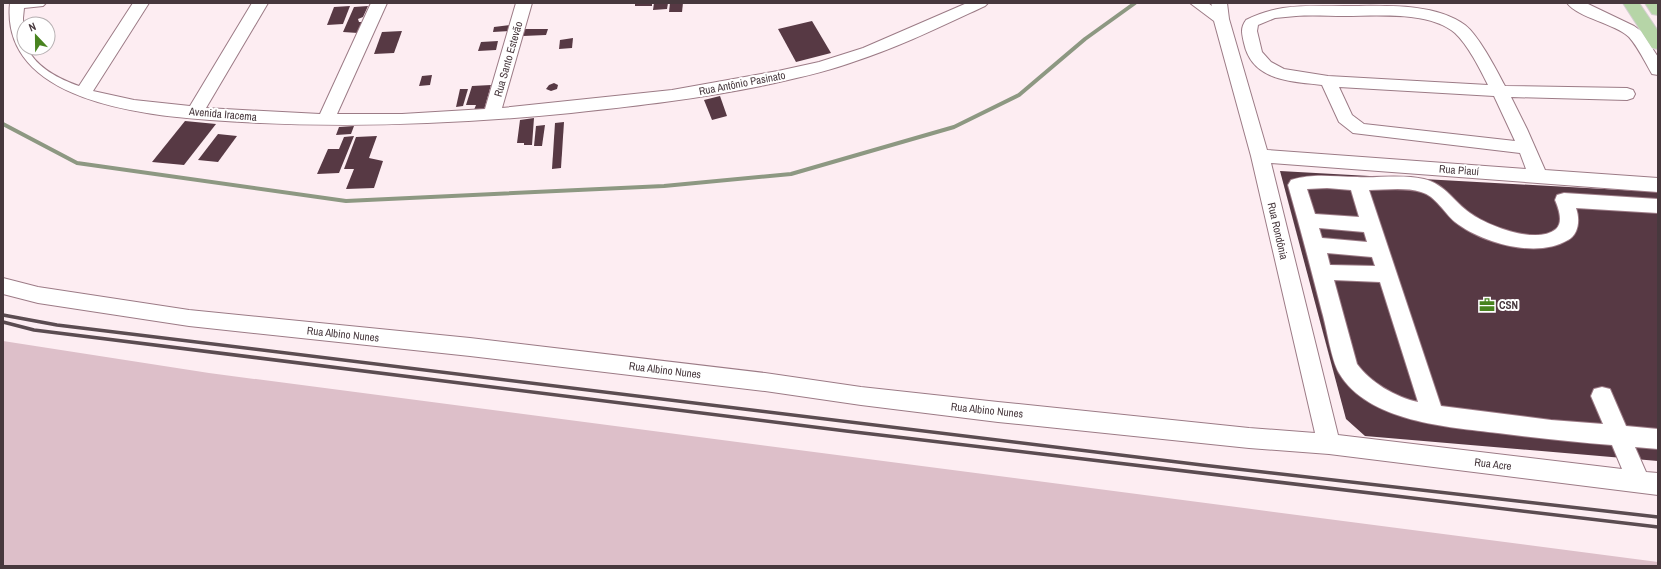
<svg xmlns="http://www.w3.org/2000/svg" width="1661" height="569" font-family="'Archivo Narrow',sans-serif">
<style>
.green{fill:#ddbfc9}
.lines{fill:none;stroke-linecap:round;stroke-linejoin:round}
.stream{stroke:#8d9882;stroke-width:4}
.building{fill:#573944}
.minor-casing{stroke:#9c7b86;stroke-width:2}
.major-casing{stroke:#d3cfd0;stroke-width:2}
.minor{fill:#fff;fill-rule:evenodd}
.major{fill:#b6d5a7;fill-rule:evenodd}
.rail{stroke:#5b4c51;stroke-width:3.5}
.labels{text-anchor:middle;dominant-baseline:central;stroke-width:4;stroke-linejoin:round;paint-order:stroke}
.street-label{font-size:11px;fill:#47383d;stroke:#fff}
.poi-label{font-size:11px;font-weight:bold;fill:#47383d;stroke:#fff;text-anchor:start}
</style>
<rect width="100%" height="100%" fill="#fdedf2"/>
<!-- green -->
<polygon class="green" points="3,341 209,373 1658,562 1658,566 3,566"/>
<g class="lines">
<!-- stream -->
<polyline class="stream" points="3,124 77,163 346,201 664,186 791,174 954,127 1019,95 1085,39 1135,3"/>
</g>
<!-- building -->
<g class="building">
<rect x="635" y="3" width="17" height="3"/>
<polygon points="654,3 668,3 667,9 653,10"/>
<polygon points="670,3 683,3 682,12 669,12"/>
<polygon points="350,6 343,24 327,25 334,7"/>
<polygon points="368,6 363,17 358,19 359,22 364,22 358,33 343,32 354,7"/>
<polygon points="812,21 831,53 796,62 778,29"/>
<polygon points="511,25 510,31 493,32 494,27"/>
<polygon points="525,29 548,29 546,35 523,36"/>
<polygon points="402,31 394,53 374,54 382,32"/>
<polygon points="573,38 572,48 559,49 560,40"/>
<polygon points="498,41 496,50 478,51 481,42"/>
<polygon points="432,75 430,85 419,86 422,76"/>
<polygon points="554,83 558,85 557,89 551,91 546,89 549,85"/>
<polygon points="491,85 484,110 474,110 476,105 466,105 472,86"/>
<polygon points="460,89 468,89 463,106 456,107"/>
<polygon points="720,96 727,116 712,120 704,100"/>
<polygon points="534,118 532,145 524,145 524,143 517,143 520,120"/>
<polygon points="185,121 216,124 184,165 152,162"/>
<polygon points="564,122 561,168 552,169 555,123"/>
<polygon points="545,125 542,146 534,146 536,126"/>
<polygon points="354,126 351,134 336,135 339,127"/>
<polygon points="218,134 237,136 218,162 198,160"/>
<polygon points="354,136 339,173 317,174 328,149 339,149 344,137"/>
<polygon points="377,136 369,158 383,161 374,188 346,189 354,169 344,169 356,137"/>
<polygon points="1280,171 1658,192 1658,461 1365,436 1346,419"/>
</g>
<g class="lines">
<defs>
<g id="minor">
<path d="M10,3H46L43,6L24,8L23,18L24,48H27C37,68 59,79 79,86L133,3H149L93,91L134,100L190,106L252,3H268L206,108L320,114L371,3H387L337,114H402L485,109L516,3H532L502,108L672,90L778,71L819,62L863,48L967,3H988L985,6C942,26 899,47 853,62C823,73 792,79 761,86C698,99 635,106 571,113C449,125 333,129 210,120C148,115 0,103 10,3Z"/>
<path d="M1190,3H1208L1212,6L1211,3H1227L1229,19L1267,150L1526,169L1520,153L1353,133L1339,122L1322,85C1290,81 1252,81 1244,43C1242,34 1240,28 1246,20C1257,14 1270,10 1283,8C1303,5 1323,6 1344,6C1380,6 1434,2 1465,25C1479,36 1496,69 1505,86L1627,88L1633,90L1635,94L1633,98L1627,100L1511,97L1527,129L1545,170L1658,178V192L1271,163L1338,435L1622,469L1612,445C1574,442 1536,438 1498,433C1448,427 1368,422 1339,373C1331,359 1327,329 1322,312C1311,269 1300,227 1288,185L1291,180C1315,173 1332,177 1357,177C1379,178 1402,174 1424,179C1445,184 1454,202 1470,213C1488,226 1537,245 1556,229C1564,222 1558,207 1555,200L1557,195L1564,193L1658,199V213L1576,208C1580,219 1579,234 1568,240C1537,259 1482,243 1455,222C1444,213 1436,196 1421,192C1405,187 1386,190 1369,190L1441,406L1551,420L1603,424L1591,396L1594,389L1602,387L1610,389L1626,426L1658,429V449L1635,447L1646,472L1658,473V495L1329,454L1249,448L998,422L861,405L765,391L470,356L189,326L38,303L3,294V278L38,287L189,310L470,338L765,373L861,387L998,402L1249,428L1315,433L1251,156L1214,21ZM1296,16C1312,15 1328,16 1345,16C1377,16 1429,11 1455,33C1468,45 1480,69 1488,85L1328,76L1284,69L1271,62L1262,52L1257,31L1258,25L1275,18ZM1339,87L1494,96L1515,141L1364,124L1352,115ZM1327,188L1351,190L1359,217L1315,214L1307,189ZM1319,228L1364,232L1367,242L1322,238ZM1327,253L1372,257L1375,266L1330,265ZM1334,280L1380,282L1418,402C1395,397 1370,382 1357,364Z"/>
<path d="M1567,3H1586L1634,26L1641,31L1658,57V75L1652,74C1645,62 1638,47 1629,37C1616,24 1578,18 1567,3Z"/>
</g>
<g id="major">
<polygon points="1623,3 1639,3 1658,31 1658,49 1652,48"/>
<polygon points="1645,3 1658,3 1658,15 1652,14"/>
</g>
</defs>
<!-- minor casing -->
<use href="#minor" class="minor-casing"/>
<!-- major casing -->
<use href="#major" class="major-casing"/>
<!-- minor -->
<use href="#minor" class="minor"/>
<!-- major -->
<use href="#major" class="major"/>
<!-- rail -->
<g class="rail">
<polyline points="3,315 57,325 1202,465 1658,517"/>
<polyline points="3,322 34,330 846,431 1658,527"/>
</g>
</g>
<!-- icons -->
<defs>
<symbol id="office-bare" viewBox="-9 -9 18 18"><path d="M-6-3h4V-5.5h4V-3h4V5H-6ZM-1-4.5V-3h2v-1.5ZM-6 0V1H6V0Z" fill="#48831f" stroke="#fff" stroke-width="2.5" paint-order="stroke"/></symbol>
</defs>
<g fill-rule="evenodd">
<use href="#office-bare" x="1476" y="294" width="22" height="22"/>
</g>
<g class="labels">
<!-- street labels -->
<g class="street-label">
<text transform="translate(508 59) rotate(-74)">Rua Santo Estevão</text>
<text transform="translate(742 83) rotate(-11)">Rua Antônio Pasinato</text>
<text transform="translate(223 114) rotate(5)">Avenida Iracema</text>
<text transform="translate(1459 170) rotate(4)">Rua Piauí</text>
<text transform="translate(1278 231) rotate(77)">Rua Rondônia</text>
<text transform="translate(343 334) rotate(6)">Rua Albino Nunes</text>
<text transform="translate(665 370) rotate(7)">Rua Albino Nunes</text>
<text transform="translate(987 410) rotate(6)">Rua Albino Nunes</text>
<text transform="translate(1493 464) rotate(7)">Rua Acre</text>
</g>
<!-- poi labels -->
<g class="poi-label">
<text x="1499" y="305">CSN</text>
</g>
</g>
<!-- border -->
<rect width="1661" height="569" fill="none" stroke="#47383d" stroke-width="8"/>
<!-- north arrow -->
<g transform="translate(36 36) rotate(338)"><circle r="19" fill="#ffffff" stroke="#b5afb1"/>
<path d="M0-3L7 15L0 10L-7 15Z" fill="#48831f"/>
<text y="-6" font-size="11" font-weight="bold" text-anchor="middle" fill="#47383d">N</text>
</g>
</svg>
